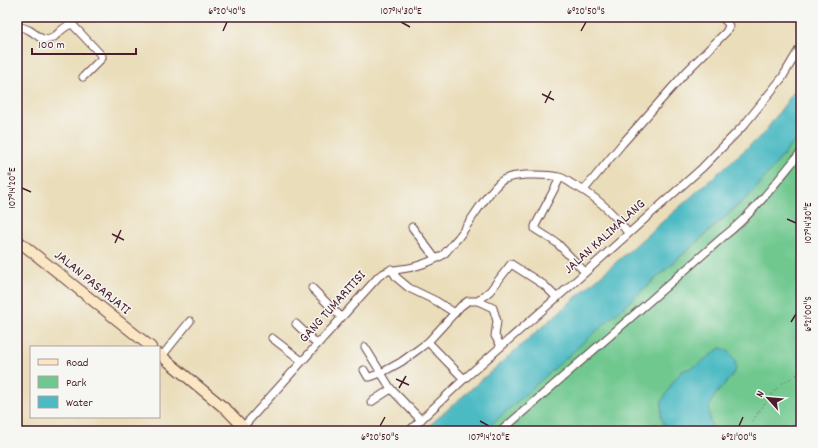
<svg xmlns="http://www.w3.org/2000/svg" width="818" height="448" font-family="Dekko,sans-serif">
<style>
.green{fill:#6fc88f;stroke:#5c745d}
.water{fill:#4cbac3;stroke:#4b6c77}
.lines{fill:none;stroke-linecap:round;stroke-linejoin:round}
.street-casing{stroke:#623c40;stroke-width:9}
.secondary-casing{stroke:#623c40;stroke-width:12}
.path{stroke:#623c40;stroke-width:1;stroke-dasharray:1 3;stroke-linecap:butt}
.street{stroke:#fff;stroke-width:7}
.secondary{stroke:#fbe6c4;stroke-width:10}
.ticks{fill:none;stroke:#4a1f2b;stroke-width:1.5}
.labels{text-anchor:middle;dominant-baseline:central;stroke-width:3;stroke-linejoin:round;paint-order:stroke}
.street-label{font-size:14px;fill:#4a1f2b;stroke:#f6f6f2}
.neatline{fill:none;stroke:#4a1f2b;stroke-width:1.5}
.ticks-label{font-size:10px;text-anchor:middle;fill:#4a1f2b}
</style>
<rect width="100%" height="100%" fill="#f6f6f2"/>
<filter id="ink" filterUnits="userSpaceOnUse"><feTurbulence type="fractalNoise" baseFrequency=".025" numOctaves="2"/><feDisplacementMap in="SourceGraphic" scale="8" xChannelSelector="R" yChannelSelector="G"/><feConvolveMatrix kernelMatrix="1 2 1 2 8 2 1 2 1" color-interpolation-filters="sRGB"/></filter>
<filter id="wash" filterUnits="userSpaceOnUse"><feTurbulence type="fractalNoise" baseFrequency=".012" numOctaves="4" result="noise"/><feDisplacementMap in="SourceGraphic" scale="16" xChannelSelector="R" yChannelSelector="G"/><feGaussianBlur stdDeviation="0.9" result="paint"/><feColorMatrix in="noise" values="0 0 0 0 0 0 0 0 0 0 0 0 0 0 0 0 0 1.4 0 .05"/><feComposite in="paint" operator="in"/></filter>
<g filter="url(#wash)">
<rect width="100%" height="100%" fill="#eaddb9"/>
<!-- green -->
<polygon class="green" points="801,133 801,431 484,431 576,348 685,253 754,191"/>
<!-- water -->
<g class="water">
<polygon points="801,82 801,133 754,191 484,431 423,431 764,133"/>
<path d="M720,348C726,349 729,351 732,356C735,359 736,363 736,368C734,378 715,391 711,403C707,412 711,422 712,431H667L661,417L662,401L673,382L682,371L696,366Z"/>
<polygon points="801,412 801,431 785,431"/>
</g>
</g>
<g filter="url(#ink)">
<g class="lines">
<defs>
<g id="street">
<polyline points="78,17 74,21 72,24 102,56 102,58 83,77"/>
<path d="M17,26C21,27 25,28 29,30C38,35 43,44 54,37C60,32 64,26 72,24"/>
<polyline points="560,178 535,226 535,229 557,243 585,272"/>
<polyline points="584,190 622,144 686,72 726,32 729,26 727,22 721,17"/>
<polyline points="412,227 435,258"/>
<polyline points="391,269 397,278 409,288 436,301 455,313"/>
<polyline points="312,288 341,317"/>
<polyline points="478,301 490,291 511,264 544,285 557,298"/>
<polyline points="296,324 317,344"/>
<polyline points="272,338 302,361"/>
<polyline points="428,342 464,379"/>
<polyline points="365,347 391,389 421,420"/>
<polyline points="162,356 190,321"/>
<polyline points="364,370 368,377 370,377 381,373 401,362 416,351 428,342 461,306 468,301 478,301 493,308 497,321 495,336 501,346"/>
<polyline points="371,402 391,389"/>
<path d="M243,427L379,276C390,269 390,271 401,269C413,268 435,261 444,254C449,249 453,243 458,238C472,220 483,198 500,182C507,176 517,176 525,175C537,175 547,174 559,177C563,178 568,181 572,184C596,196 613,212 628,233"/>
<polyline points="409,431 464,379 570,286 702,168 744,125 782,78 801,46"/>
<path d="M501,431L723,237C753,214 777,181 801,152"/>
</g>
<g id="secondary">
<polyline points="17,240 151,347"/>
<polyline points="159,354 228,411 247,431"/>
</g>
</defs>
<!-- street casing -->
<use href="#street" class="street-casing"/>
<!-- secondary casing -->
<use href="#secondary" class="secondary-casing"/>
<!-- path -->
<polyline class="path" points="747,431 748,427 760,410 776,389 781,384 801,372"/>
<!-- street -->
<use href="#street" class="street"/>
<!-- secondary -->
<use href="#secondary" class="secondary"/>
</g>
</g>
<!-- ticks -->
<path class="ticks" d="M401,22L410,27M223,31L227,22M581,31L586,22M542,94L554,100M545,103L551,91M22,188L31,192M787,219L796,223M112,234L124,240M115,243L121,230M791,322L796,314M396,379L409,385M399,388L406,376M480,421L489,426M380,426L385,417M739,426L743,417"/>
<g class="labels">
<!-- street labels -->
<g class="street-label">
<text transform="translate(605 237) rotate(-42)">JALAN KALIMALANG</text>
<text transform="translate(92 283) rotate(39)">JALAN PASARJATI</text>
<text transform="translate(333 307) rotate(-48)">GANG TUMARITISI</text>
</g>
</g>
<!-- margin -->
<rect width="818" height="448" fill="none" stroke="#f6f6f2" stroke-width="44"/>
<!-- legend -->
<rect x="30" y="346" width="130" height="72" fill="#f6f6f2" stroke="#b1a0a2"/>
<rect x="38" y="359" width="20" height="6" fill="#fbe6c4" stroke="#b1a0a2"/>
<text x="66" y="366" font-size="12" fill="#4a1f2b">Road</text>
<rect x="38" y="376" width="20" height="12" fill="#6fc88f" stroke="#b1a0a2"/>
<text x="66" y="386" font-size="12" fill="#4a1f2b">Park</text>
<rect x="38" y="396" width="20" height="12" fill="#4cbac3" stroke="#b1a0a2"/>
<text x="66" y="406" font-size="12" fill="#4a1f2b">Water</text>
<!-- north arrow -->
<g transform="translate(768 398) rotate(297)" stroke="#f6f6f2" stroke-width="3" paint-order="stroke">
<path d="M0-3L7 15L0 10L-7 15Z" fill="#4a1f2b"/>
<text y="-6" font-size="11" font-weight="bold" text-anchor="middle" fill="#4a1f2b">N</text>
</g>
<!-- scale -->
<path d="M32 48v6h104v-6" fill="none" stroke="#4a1f2b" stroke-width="2"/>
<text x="38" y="48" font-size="12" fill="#4a1f2b" stroke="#f6f6f2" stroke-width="3" paint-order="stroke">100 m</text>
<rect x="22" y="22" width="774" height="404" class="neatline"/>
<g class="ticks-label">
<text x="227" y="14">6°20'40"S</text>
<text x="401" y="14">107°14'30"E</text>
<text x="586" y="14">6°20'50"S</text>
<text transform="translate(11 188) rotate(-90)" y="4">107°14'20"E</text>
<text transform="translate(807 223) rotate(-90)" y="4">107°14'30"E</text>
<text transform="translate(807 314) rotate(-90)" y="4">6°21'00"S</text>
<text x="380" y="440">6°20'50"S</text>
<text x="489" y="440">107°14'20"E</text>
<text x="739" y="440">6°21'00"S</text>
</g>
</svg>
